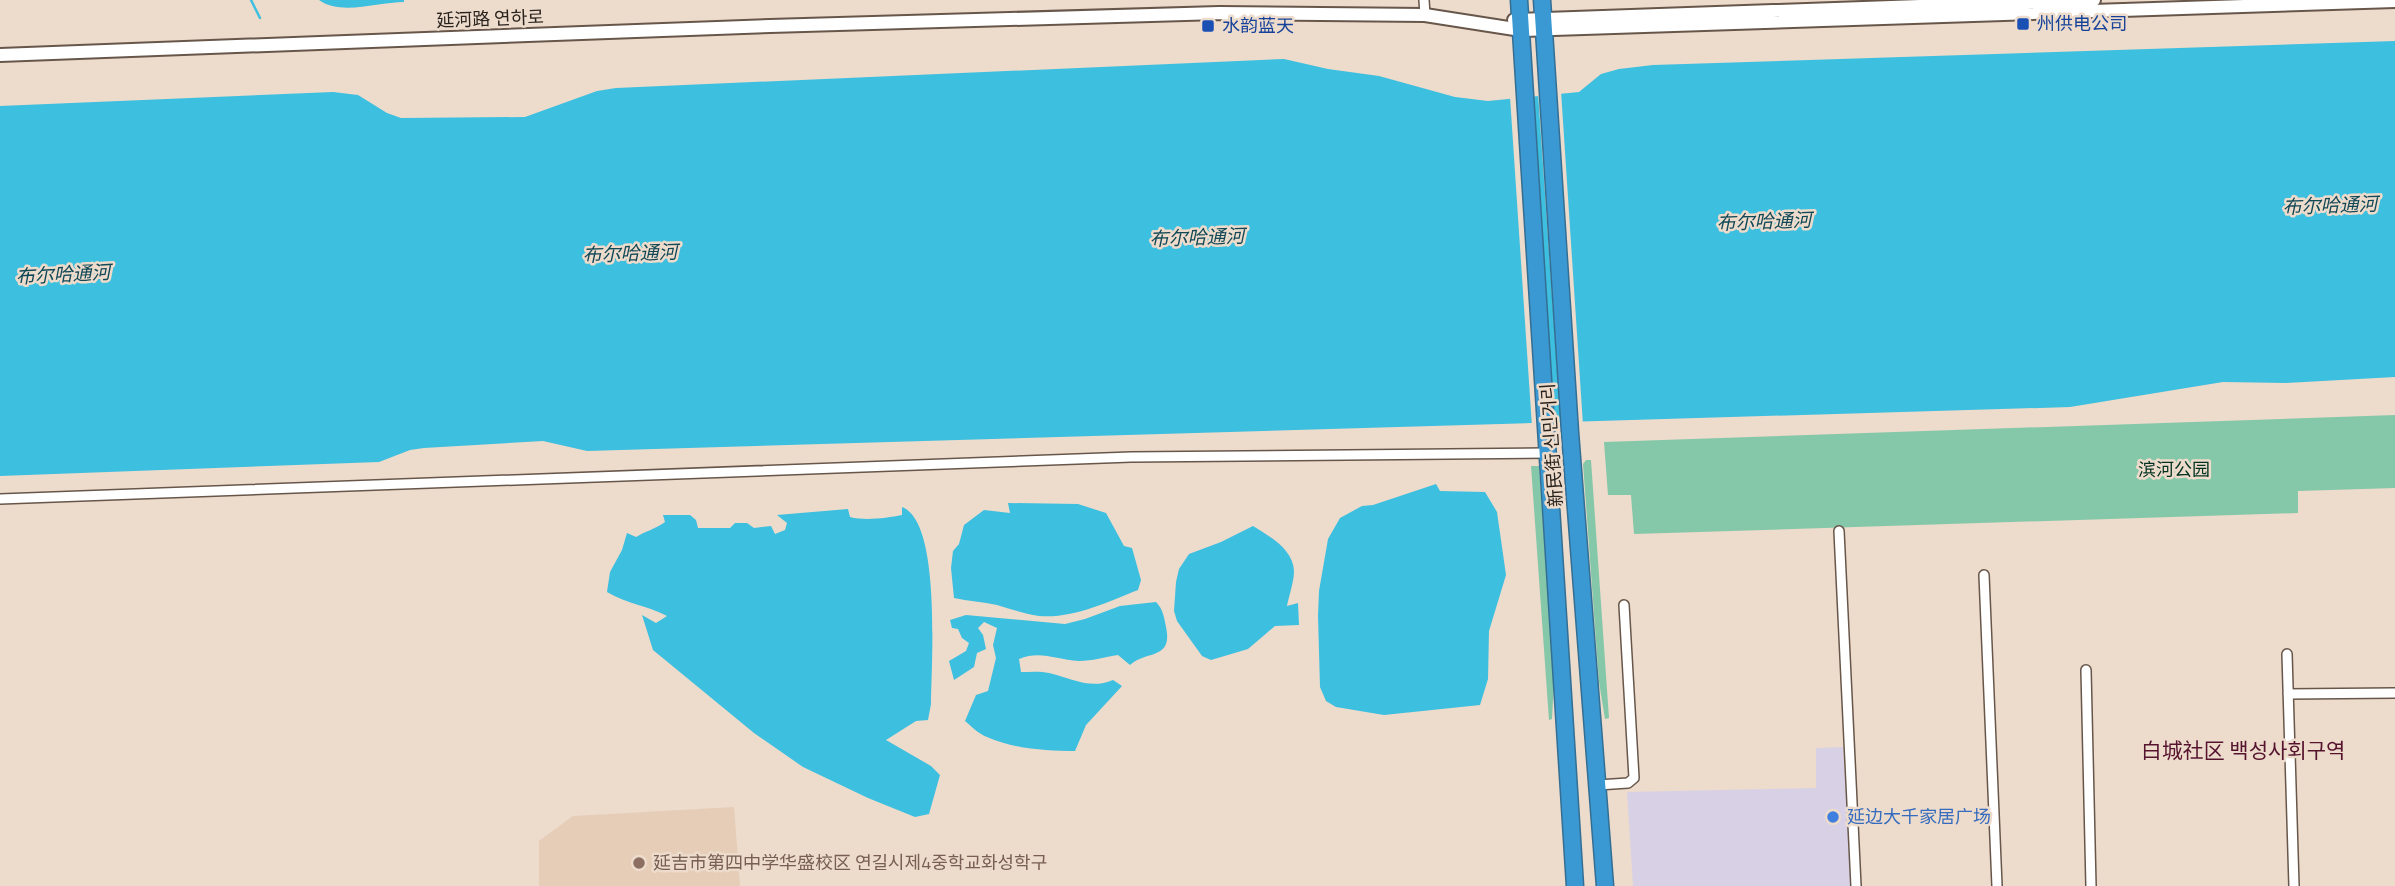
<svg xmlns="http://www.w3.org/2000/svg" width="2395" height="886" viewBox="0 0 2395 886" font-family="'Titillium Web','Noto Sans SC','Noto Sans KR',sans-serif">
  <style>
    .commercial { fill: #d8d1e6 }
    .built { fill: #e5cdb8 }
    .green { fill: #85c8a9 }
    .water { fill: #3dbfdf }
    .pier { fill: #eddbcc }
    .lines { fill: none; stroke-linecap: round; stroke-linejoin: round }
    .stream { stroke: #3dbfdf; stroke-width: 2.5 }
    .street-casing { stroke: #67574a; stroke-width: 12 }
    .secondary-casing { stroke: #67574a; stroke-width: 16 }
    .highway-casing { stroke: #346f93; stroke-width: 19 }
    .street { stroke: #fff; stroke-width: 9 }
    .secondary { stroke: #fff; stroke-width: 12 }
    .highway { stroke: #3a98d2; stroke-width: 16 }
    .transit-dot { fill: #1a4fb4; stroke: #eddbcc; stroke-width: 2.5 }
    .shop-dot { fill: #3f7fe0; stroke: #eddbcc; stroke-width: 2.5 }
    .education-dot { fill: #8d6e63; stroke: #eddbcc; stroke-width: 2.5 }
    .labels { text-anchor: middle; stroke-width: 5; stroke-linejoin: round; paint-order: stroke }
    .street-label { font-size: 18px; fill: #29231d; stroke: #eddbcc }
    .transit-label { font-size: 18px; fill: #164399; stroke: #eddbcc; text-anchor: start }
    .park-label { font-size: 18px; fill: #013221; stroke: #eddbcc }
    .shop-label { font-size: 18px; fill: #366cbe; stroke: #eddbcc; text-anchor: start }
    .education-label { font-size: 18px; fill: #785e54; stroke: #eddbcc; text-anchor: start }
    .water-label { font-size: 19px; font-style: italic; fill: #114856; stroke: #eddbcc }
    .quarter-label { font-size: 21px; fill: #55132e; stroke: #eddbcc }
  </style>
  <rect width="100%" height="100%" fill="#eddbcc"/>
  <path class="commercial" d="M1843,747L1851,886H1633L1627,792L1816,788V748Z"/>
  <path class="built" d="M734,807L740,886H539V841L573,816Z"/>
  <path class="green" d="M2395,415V488L2298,491V513L1634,534L1631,495H1608L1604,442Z
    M1586,460H1591L1609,718L1605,719L1599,682L1583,464Z
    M1531,466H1539L1554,680L1552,719L1549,720Z"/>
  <path class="water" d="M319,0H404V2C378,2 341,16 319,0Z
    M2395,41V377L2286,383L2223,382L2070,407L587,451L543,441L424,448L410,450L379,462L0,476V106L333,92L358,95L387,113L401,118L525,117L597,91L616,88L1284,59L1328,69L1379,76L1455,97L1488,101L1579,92L1601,74L1619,69L1653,65Z
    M1436,484L1440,491L1485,492L1497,512L1506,575L1489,631L1488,679L1480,705L1384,715L1336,707L1326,701L1320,687L1318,616L1319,591L1328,539L1340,518L1362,506L1373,505Z
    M1008,503L1078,504L1106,513L1124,546L1132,548L1141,580L1138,590C1108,602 1072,619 1039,616C1024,614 1011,609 997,605C983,602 968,601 954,598L951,568L953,551L959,544L964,525L984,510L1010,513Z
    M902,507C942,522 931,666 931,704L928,720L916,721L886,740L931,766L940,775L929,814L915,817L868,798L803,767L754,733L653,650L642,615L656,623L667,616C646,605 627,604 607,592L610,572L622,550L627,533L636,537C646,531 655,529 665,522L663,515H690L696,520L698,528H730L735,523H747L754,528L771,526L775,534L785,530L787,523L777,515L848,509L850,517C865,521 887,518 902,515Z
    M1253,526C1269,536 1293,549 1294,571C1294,582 1289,595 1287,606L1298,603L1299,625L1275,626L1248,649L1211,660L1202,656L1177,621L1174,611L1176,582L1179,569L1189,554L1221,542Z
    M1156,602C1163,609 1164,617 1166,627C1173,660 1147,650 1130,665L1118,655C1105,657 1092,661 1079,661C1056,660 1041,650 1019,659L1021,672C1030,672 1040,671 1049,673C1071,678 1090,690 1113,680L1122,686L1086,725L1075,751C1047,751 1014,749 987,737C979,734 972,727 965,721L976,695L988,691L996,658L993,645L997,628L984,622L978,628L983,635L986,649L977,653L974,667L954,680L949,661L966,651L969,643L962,638L958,629L952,628L950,620L966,615L1065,624L1085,619L1120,606Z"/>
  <path class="pier" d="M1561,91L1583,425L1561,426L1538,93Z
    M1532,94L1555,426L1532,427L1510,97Z"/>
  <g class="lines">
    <path class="stream" d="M251,0L260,18"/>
    <defs>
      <path id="street" d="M1424,0L1425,15
        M0,499L1131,457L1549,453
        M1839,531L1856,886
        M1984,575L1997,886
        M2287,654L2294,886
        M2086,670L2091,886
        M2288,694L2395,693
        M1598,785L1628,783L1634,778L1624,605"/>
      <path id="secondary" d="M1514,20L2094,0
        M0,55L770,26L1219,13L1425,15L1521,30L2395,1"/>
      <path id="highway" d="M1519,0L1575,886
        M1542,0L1570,432L1605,886"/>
    </defs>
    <use href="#street" class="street-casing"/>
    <use href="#secondary" class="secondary-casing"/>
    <use href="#highway" class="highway-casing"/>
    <use href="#street" class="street"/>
    <use href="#secondary" class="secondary"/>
    <use href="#highway" class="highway"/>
  </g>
  <g class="transit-dot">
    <rect x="2016" y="17" width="14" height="14" rx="3.5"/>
    <rect x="1201" y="19" width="14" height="14" rx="3.5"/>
  </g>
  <circle class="shop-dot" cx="1833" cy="817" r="7"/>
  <circle class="education-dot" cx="639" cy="863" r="7"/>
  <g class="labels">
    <g class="street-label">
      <text transform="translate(490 19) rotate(-2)" y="6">延河路 연하로</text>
      <text transform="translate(1552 445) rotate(-94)" y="6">新民街 신민거리</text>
    </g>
    <g class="transit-label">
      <text x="2037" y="30">州供电公司</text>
      <text x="1222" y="32">水韵蓝天</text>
    </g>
    <g class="park-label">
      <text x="2174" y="476">滨河公园</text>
    </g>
    <g class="shop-label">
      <text x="1847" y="823">延边大千家居广场</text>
    </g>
    <g class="education-label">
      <text x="653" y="869">延吉市第四中学华盛校区 연길시제4중학교화성학구</text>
    </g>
    <g class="water-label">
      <text transform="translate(2330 205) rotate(-2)" y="7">布尔哈通河</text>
      <text transform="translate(1764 221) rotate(-2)" y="7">布尔哈通河</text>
      <text transform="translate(1197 237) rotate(-2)" y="7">布尔哈通河</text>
      <text transform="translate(630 253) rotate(-2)" y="7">布尔哈通河</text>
      <text transform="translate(63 274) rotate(-3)" y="7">布尔哈通河</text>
    </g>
    <g class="quarter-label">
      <text x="2243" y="758">白城社区 백성사회구역</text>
    </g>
  </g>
</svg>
